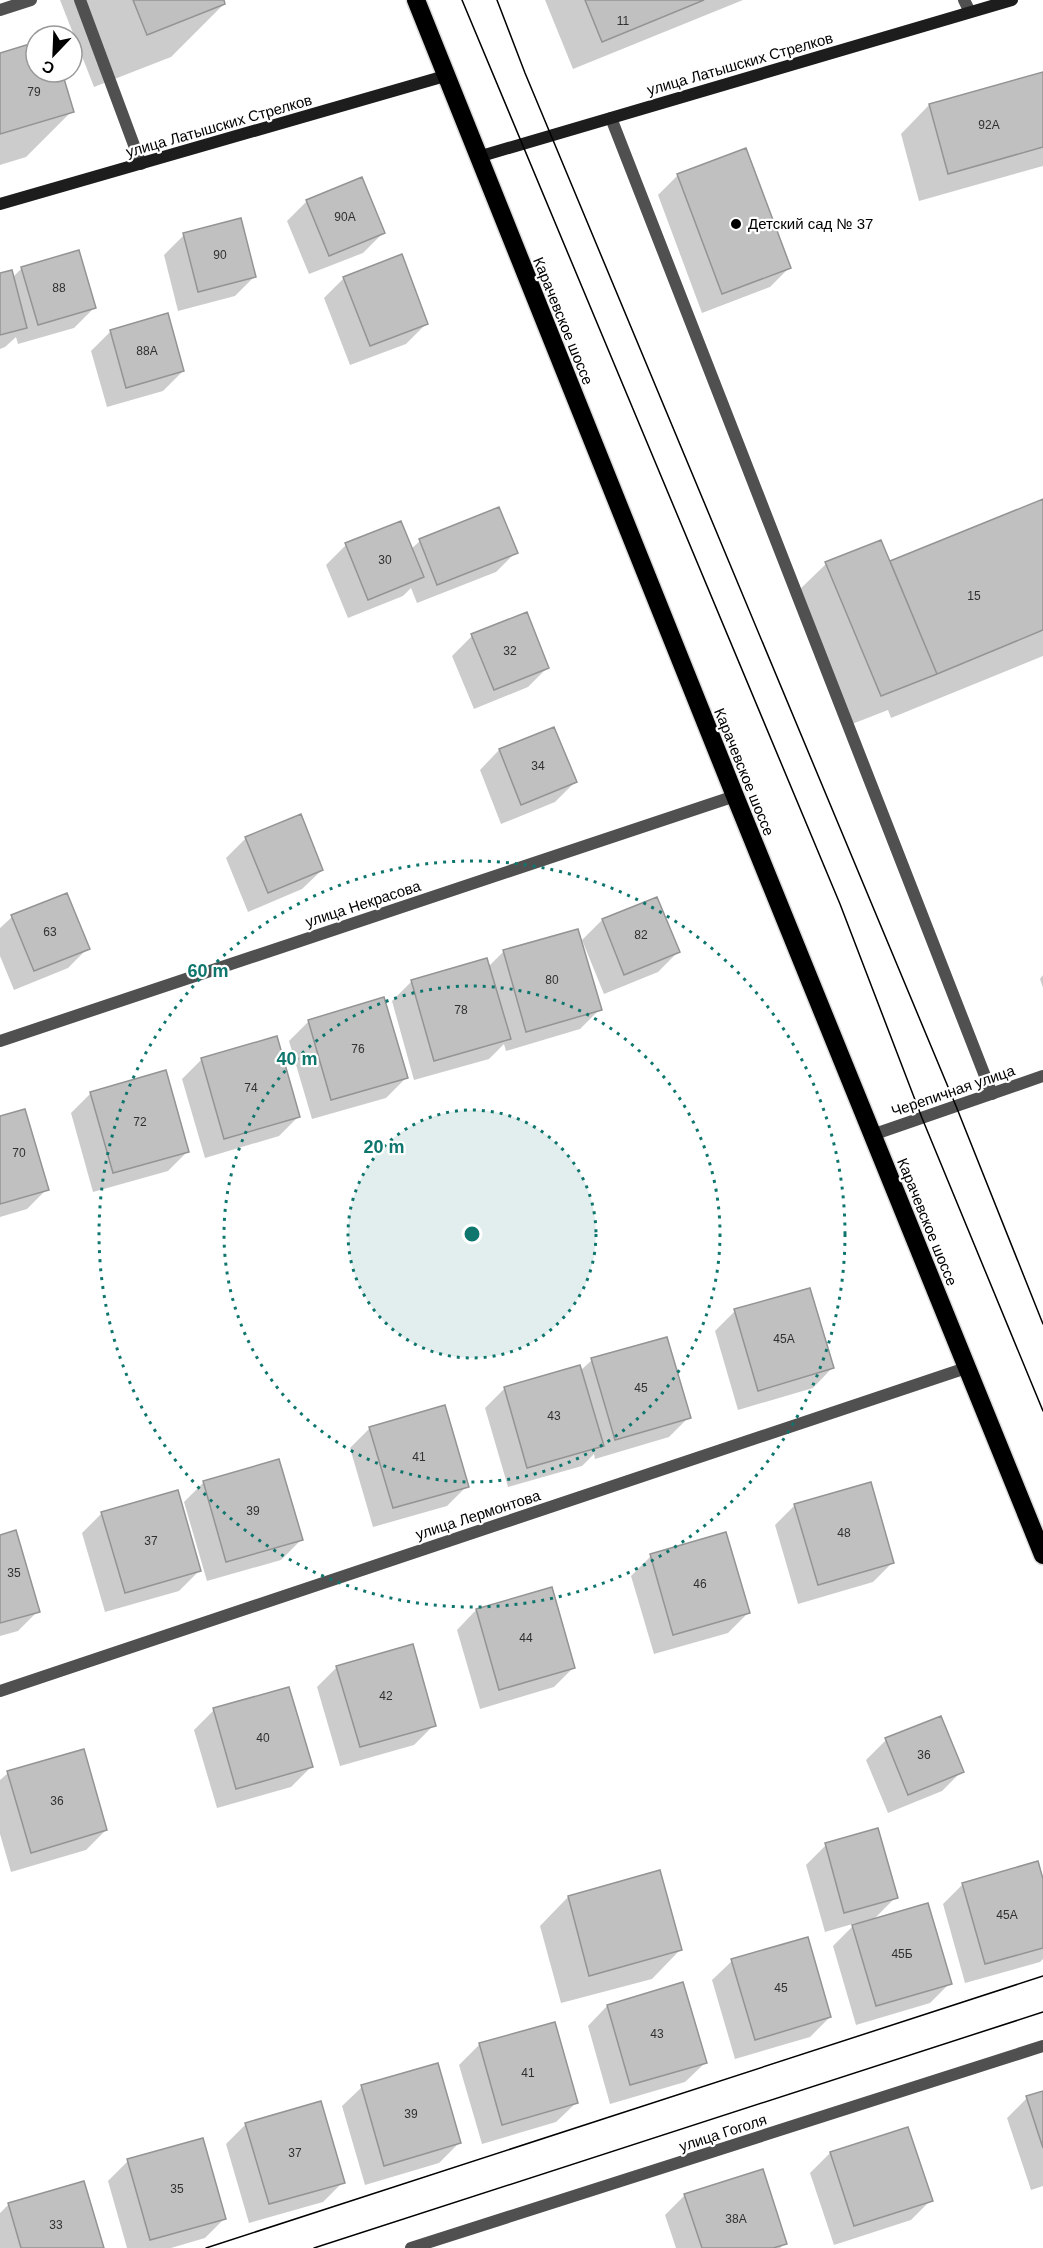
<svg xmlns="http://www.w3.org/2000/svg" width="1043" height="2248" viewBox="0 0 1043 2248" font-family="Helvetica,sans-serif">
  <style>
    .shadow { fill: #0003 }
    .building { fill: #c0c0c0; stroke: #949494; stroke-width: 1.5 }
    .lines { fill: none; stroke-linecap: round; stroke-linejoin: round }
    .highway-casing { stroke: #dbdbdb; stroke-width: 21 }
    .lane { stroke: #505050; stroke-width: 12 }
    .street { stroke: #505050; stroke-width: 12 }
    .secondary { stroke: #1d1d1d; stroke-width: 12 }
    .highway { stroke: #000; stroke-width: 18 }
    .tram { stroke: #000; stroke-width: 1.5 }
    .ring { fill: none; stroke: #0f766e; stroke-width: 3; stroke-dasharray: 3 6 }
    .poi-dot { fill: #000; stroke: #fff; stroke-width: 2 }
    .labels { text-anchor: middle; stroke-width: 4.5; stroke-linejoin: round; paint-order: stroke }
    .number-label { font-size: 12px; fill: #303030 }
    .street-label { font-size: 15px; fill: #000; stroke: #fff }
    .poi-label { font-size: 15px; fill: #000; stroke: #fff; text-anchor: start }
    .centre { fill: #0f766e; stroke: #fff; stroke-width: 3 }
    .ring-label { font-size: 18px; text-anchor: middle; font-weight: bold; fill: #0f766e; stroke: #fff; stroke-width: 4.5; stroke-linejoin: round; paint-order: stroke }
  </style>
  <rect width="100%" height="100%" fill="#fff"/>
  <path class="shadow" d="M60,0H222L224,4L171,57L94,87Z
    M545,0H743L573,69Z
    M36,43V72H60L72,111L26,157L0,165V54Z
    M1043,73V166L919,201L901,134L929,105Z
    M678,175L790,267L770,287L702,313L658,195Z
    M307,201L383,233L363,253L309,274L287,221Z
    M184,235L255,276L235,296L178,311L164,255Z
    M22,268L94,308L74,328L18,344L16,337L5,347L0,349V274L12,278Z
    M344,278L426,324L406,344L350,365L324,298Z
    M111,331L183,371L163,391L107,407L91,351Z
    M1043,500V656L891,718L888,710L852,724L797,592L826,564H890Z
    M420,541L516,552L496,572L417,603L411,588L403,596L348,618L326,565L346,545L411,549Z
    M472,636L548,667L528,687L474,709L452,656Z
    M499,750L575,782L555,802L501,824L480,770Z
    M246,838L322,870L302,889L248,912L226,858Z
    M12,917L88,948L68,968L14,990L0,956V928Z
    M602,920L678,952L658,972L604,994L582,940Z
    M577,930L600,1009L580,1029L506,1051L504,1044L489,1059L414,1080L392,1001L412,981L488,967L503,952Z
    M1043,975V988L1040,979Z
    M309,1021L406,1078L386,1098L312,1119L289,1041Z
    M202,1059L299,1116L279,1136L205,1158L182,1079Z
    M91,1093L188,1151L168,1171L93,1192L71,1113Z
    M0,1118L47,1189L27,1209L0,1217Z
    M735,1311L832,1368L813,1388L738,1410L715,1331Z
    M592,1360L689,1417L669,1437L595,1459L594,1454L582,1466L508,1487L485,1408L505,1388L580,1371Z
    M370,1428L467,1486L447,1506L373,1527L350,1448Z
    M204,1482L301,1540L281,1560L207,1581L184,1502Z
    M795,1505L893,1562L873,1582L798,1604L775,1525Z
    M102,1513L199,1571L179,1591L105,1612L82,1533Z
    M0,1537L38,1611L18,1631L0,1636Z
    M651,1556L748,1613L728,1633L654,1654L631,1576Z
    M476,1610L574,1667L554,1687L480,1709L457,1630Z
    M337,1667L434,1725L414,1745L340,1766L317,1687Z
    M214,1710L311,1767L291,1787L217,1808L194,1730Z
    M886,1740L962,1771L942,1791L888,1813L866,1760Z
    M8,1773L106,1830L86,1850L11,1872L0,1834V1780Z
    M826,1845L896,1897L872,1921L950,1983L930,2003L856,2025L833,1946L856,1923L825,1932L806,1865Z
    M963,1884H1043V1959L1040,1962L965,1983L943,1904Z
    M568,1897L680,1950L652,1979L561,2003L540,1926Z
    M732,1961L830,2017L810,2037L735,2059L712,1980Z
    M607,2006L705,2063L685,2082L610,2104L588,2026Z
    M554,2024L576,2103L556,2122L482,2144L459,2065L479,2045Z
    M362,2087L459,2143L439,2163L365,2185L342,2106Z
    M1043,2092V2186L1031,2190L1007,2118L1027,2098Z
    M246,2124L343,2182L323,2202L249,2223L226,2144Z
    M907,2129L931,2200L911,2220L834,2245L810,2173L830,2153Z
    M128,2161L225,2218L205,2238L171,2248H127L108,2181Z
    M685,2195L785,2243L780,2248H676L665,2215Z
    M9,2204L102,2248H0V2213Z"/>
  <path class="building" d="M133,0H224L225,4L147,35Z
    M585,0H704L602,42Z
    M36,42V72H62L74,112L0,134V53Z
    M1043,72V147L948,174L929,104Z
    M746,148L791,268L722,294L677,174Z
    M362,177L385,233L329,256L306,200Z
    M241,218L256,277L198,292L183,233Z
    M79,250L96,308L38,325L21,267Z
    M402,254L428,324L370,346L343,277Z
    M12,270L27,328L0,335V273Z
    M168,313L184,371L126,388L110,330Z
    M1043,499V630L937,674L890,561Z
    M499,507L518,553L437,585L419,539Z
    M401,521L424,577L368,600L345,543Z
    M881,540L937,674L881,696L825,562Z
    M527,612L549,668L494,690L471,634Z
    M554,727L577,782L521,805L499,749Z
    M301,814L323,870L268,893L245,837Z
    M67,893L90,949L34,971L11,915Z
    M657,897L680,952L624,975L602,919Z
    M578,929L602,1010L526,1032L503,950Z
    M487,958L511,1039L434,1061L411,980Z
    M384,997L408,1078L331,1100L308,1020Z
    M277,1036L300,1117L224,1139L201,1058Z
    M166,1070L189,1152L113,1173L90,1092Z
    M25,1109L49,1190L0,1204V1116Z
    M810,1288L834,1368L758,1391L734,1309Z
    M667,1337L691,1418L615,1440L591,1358Z
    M580,1365L604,1446L527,1468L504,1387Z
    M445,1405L469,1487L393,1508L369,1427Z
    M279,1459L303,1540L226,1562L203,1481Z
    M871,1482L894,1563L818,1585L794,1504Z
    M178,1490L201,1571L125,1593L101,1512Z
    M16,1530L40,1612L0,1623V1535Z
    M726,1532L750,1613L673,1635L650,1554Z
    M552,1587L575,1668L499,1690L476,1609Z
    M413,1644L436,1726L360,1747L336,1666Z
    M289,1687L313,1767L236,1789L213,1708Z
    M941,1716L964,1772L908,1795L885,1738Z
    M84,1749L107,1830L31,1853L7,1771Z
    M878,1828L898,1898L844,1913L825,1843Z
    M1038,1861L1043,1879V1948L985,1964L962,1883Z
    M660,1870L682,1950L589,1976L568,1896Z
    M928,1903L952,1984L876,2006L852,1925Z
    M808,1937L831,2017L755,2040L731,1959Z
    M683,1982L707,2063L630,2085L607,2005Z
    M555,2022L578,2103L502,2125L479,2043Z
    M438,2063L461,2143L384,2166L361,2085Z
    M1043,2091V2148L1026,2096Z
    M321,2101L345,2183L269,2204L245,2123Z
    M908,2127L933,2201L854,2226L830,2152Z
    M203,2138L226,2219L150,2240L127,2159Z
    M763,2169L787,2244L773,2248H702L684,2194Z
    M84,2181L104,2248H21L8,2203Z"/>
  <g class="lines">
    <defs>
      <path id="highway" d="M416,0L735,796L1043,1555"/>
    </defs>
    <use href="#highway" class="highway-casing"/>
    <path class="lane" d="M80,0L141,164
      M964,0L970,12
      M0,10L31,0
      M611,118L992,1094"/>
    <path class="street" d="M0,1041L735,796
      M872,1135L1043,1076
      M0,1691L966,1368
      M411,2248L1043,2046"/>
    <path class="secondary" d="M478,157L1012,0
      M0,204L445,76"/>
    <use href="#highway" class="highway"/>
    <path class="tram" d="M462,0L840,904L922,1118L1043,1411
      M497,0L525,73L956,1106L1043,1324
      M206,2248L1043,1976
      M314,2248L1043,2012"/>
  </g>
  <circle cx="472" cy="1234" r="124" fill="#0f766e" fill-opacity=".12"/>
  <g class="ring">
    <circle cx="472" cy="1234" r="124"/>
    <circle cx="472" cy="1234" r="248"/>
    <circle cx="472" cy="1234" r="373"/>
  </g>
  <circle class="poi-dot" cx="736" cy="224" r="6"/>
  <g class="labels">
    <g class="number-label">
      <text x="623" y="25">11</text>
      <text x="34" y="96">79</text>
      <text x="989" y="129">92А</text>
      <text x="345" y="221">90А</text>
      <text x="220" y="259">90</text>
      <text x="59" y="292">88</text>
      <text x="147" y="355">88А</text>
      <text x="385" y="564">30</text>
      <text x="974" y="600">15</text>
      <text x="510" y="655">32</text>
      <text x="538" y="770">34</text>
      <text x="50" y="936">63</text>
      <text x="641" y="939">82</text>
      <text x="552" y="984">80</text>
      <text x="461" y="1014">78</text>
      <text x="358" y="1053">76</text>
      <text x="251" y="1092">74</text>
      <text x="140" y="1126">72</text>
      <text x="19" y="1157">70</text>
      <text x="784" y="1343">45А</text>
      <text x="641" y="1392">45</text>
      <text x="554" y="1420">43</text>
      <text x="419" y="1461">41</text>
      <text x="253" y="1515">39</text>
      <text x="844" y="1537">48</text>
      <text x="151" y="1545">37</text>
      <text x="14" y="1577">35</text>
      <text x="700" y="1588">46</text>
      <text x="526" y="1642">44</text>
      <text x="386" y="1700">42</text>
      <text x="263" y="1742">40</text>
      <text x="924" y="1759">36</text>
      <text x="57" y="1805">36</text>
      <text x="1007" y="1919">45А</text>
      <text x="902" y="1958">45Б</text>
      <text x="781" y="1992">45</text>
      <text x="657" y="2038">43</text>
      <text x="528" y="2077">41</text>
      <text x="411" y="2118">39</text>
      <text x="295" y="2157">37</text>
      <text x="177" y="2193">35</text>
      <text x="736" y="2223">38А</text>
      <text x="56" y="2229">33</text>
    </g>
    <g class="street-label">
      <text transform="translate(740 64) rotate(-16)" y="5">улица Латышских Стрелков</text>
      <text transform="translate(219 126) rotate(-16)" y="5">улица Латышских Стрелков</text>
      <text transform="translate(563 321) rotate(68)" y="5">Карачевское шоссе</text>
      <text transform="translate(744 772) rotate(68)" y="5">Карачевское шоссе</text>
      <text transform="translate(363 904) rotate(-18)" y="5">улица Некрасова</text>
      <text transform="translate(953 1091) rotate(-19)" y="5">Черепичная улица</text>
      <text transform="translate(927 1222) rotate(68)" y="5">Карачевское шоссе</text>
      <text transform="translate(478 1515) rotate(-18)" y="5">улица Лермонтова</text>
      <text transform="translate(723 2133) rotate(-18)" y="5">улица Гоголя</text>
    </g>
    <g class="poi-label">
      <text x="748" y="229">Детский сад № 37</text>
    </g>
  </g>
  <circle cx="472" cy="1234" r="9" class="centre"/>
  <g class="ring-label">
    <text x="208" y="977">60 m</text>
    <text x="297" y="1065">40 m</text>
    <text x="384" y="1153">20 m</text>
  </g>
  <g transform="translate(54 54) rotate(203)"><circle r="28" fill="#ffffff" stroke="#999999" stroke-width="1.5"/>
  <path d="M0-4.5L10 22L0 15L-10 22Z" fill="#000000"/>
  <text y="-9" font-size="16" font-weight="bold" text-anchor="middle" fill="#000000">С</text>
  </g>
</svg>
